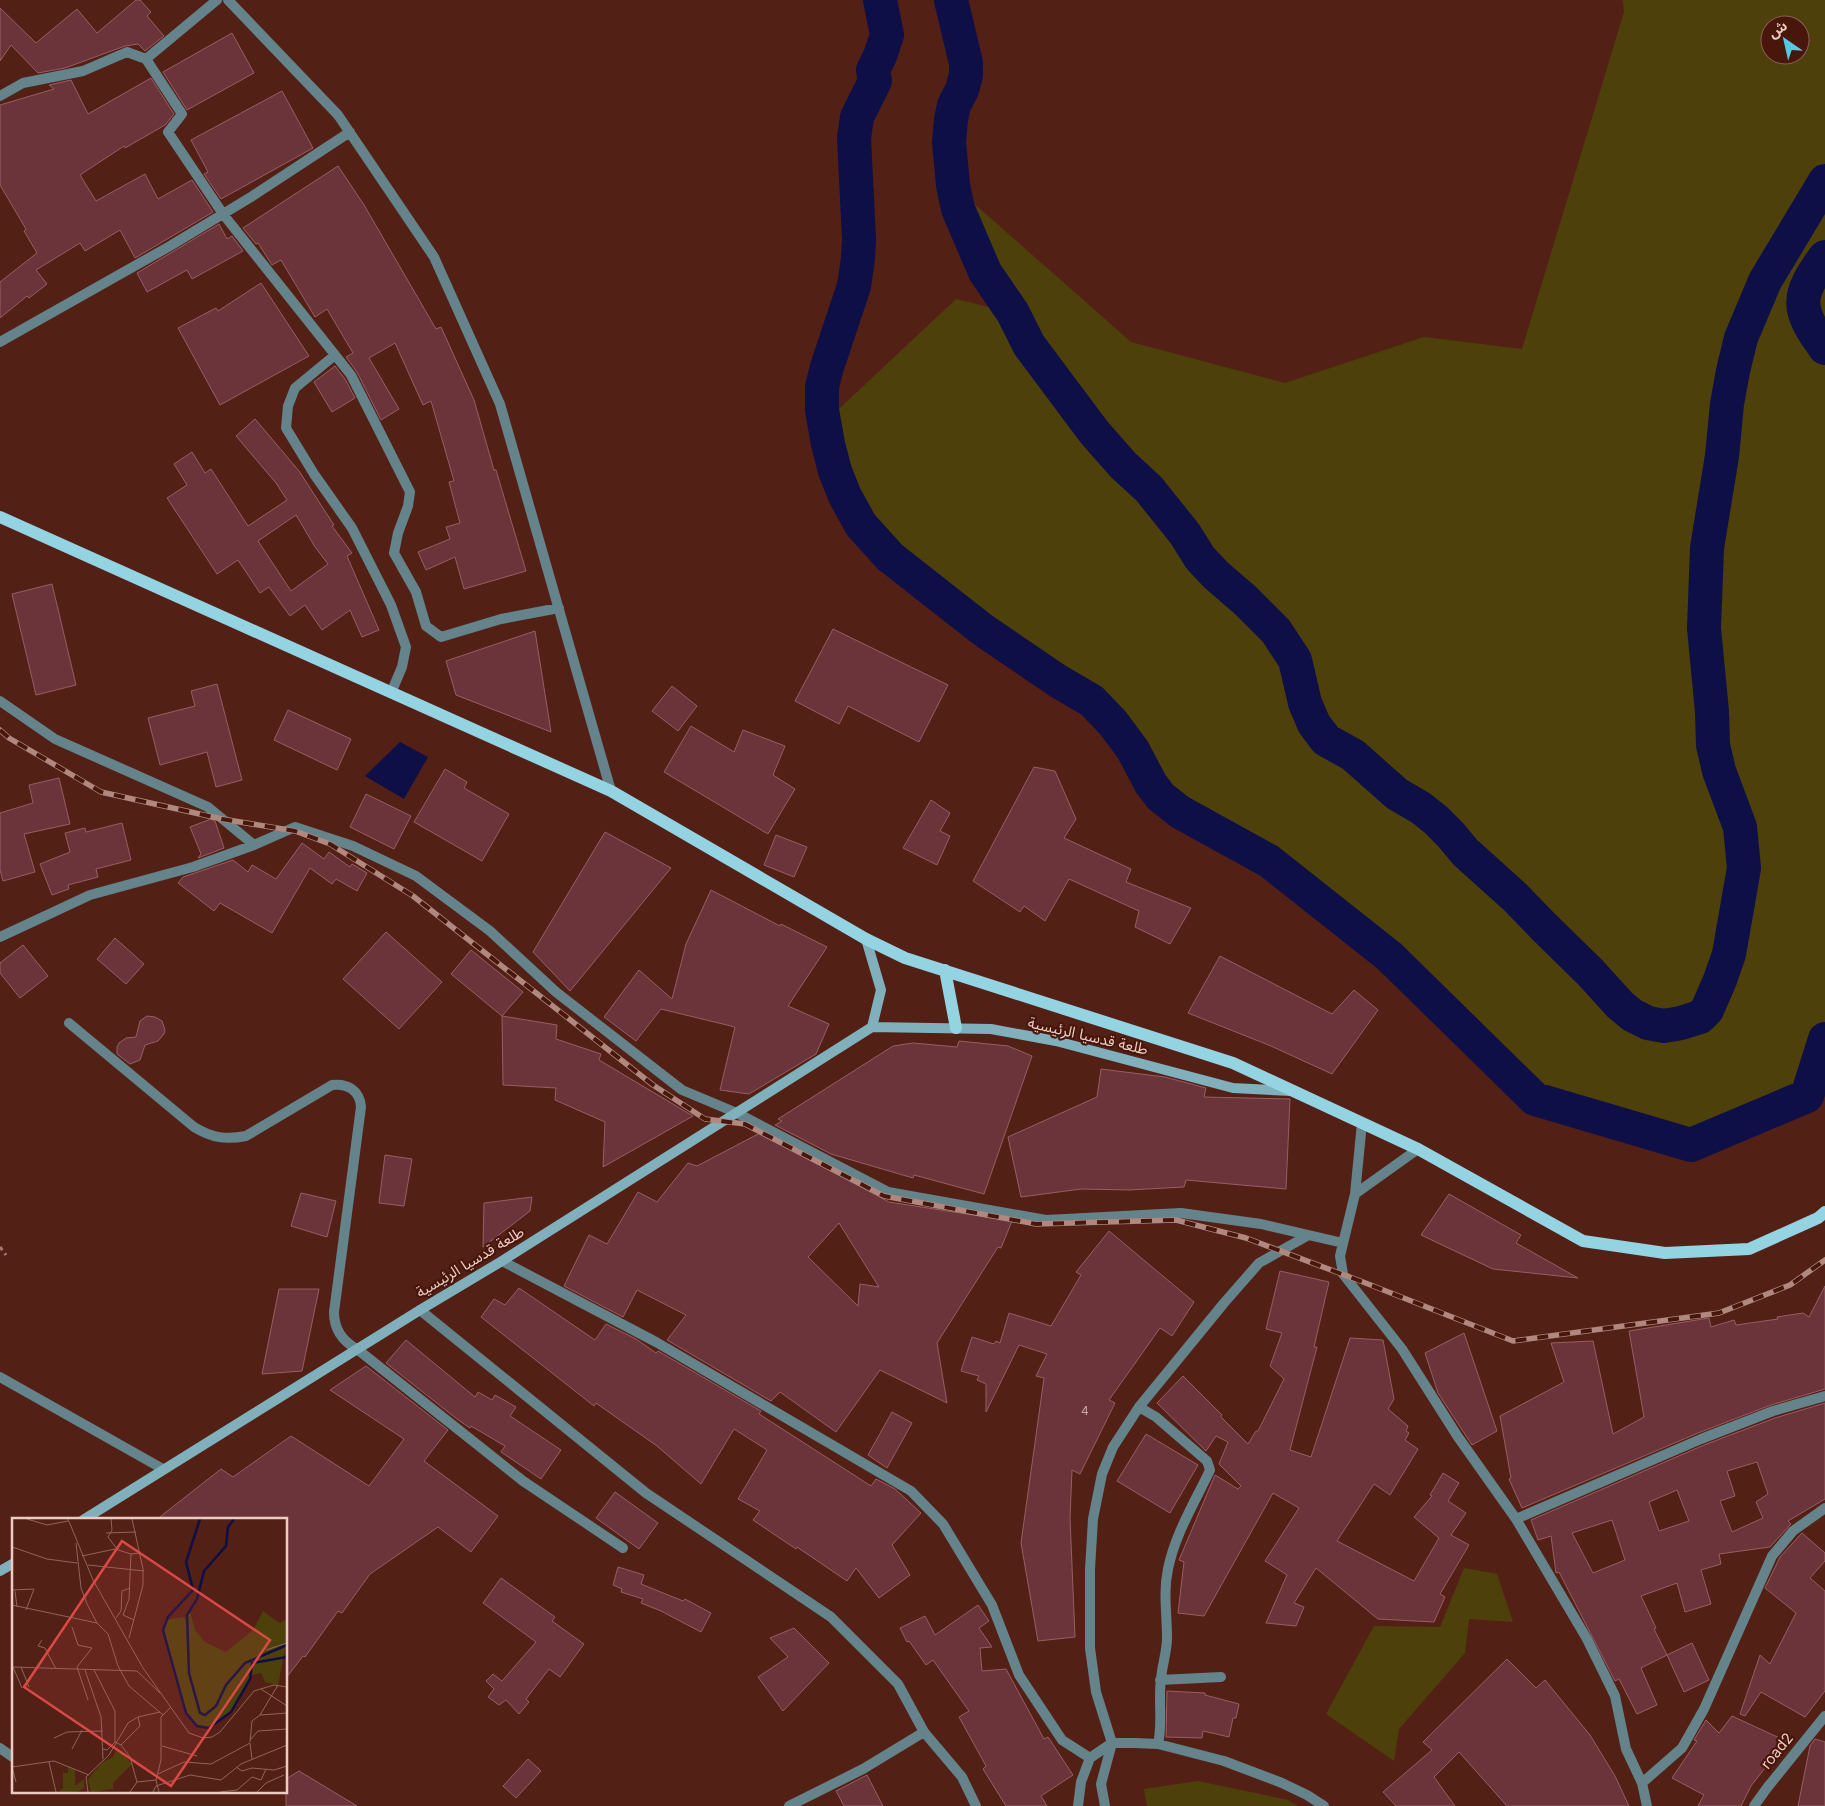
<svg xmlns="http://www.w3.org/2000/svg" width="1825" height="1806" viewBox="0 0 1825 1806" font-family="Inter,'Noto Sans Arabic',sans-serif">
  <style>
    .green { fill: #4e400b; fill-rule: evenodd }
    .water { fill: #0e0f46 }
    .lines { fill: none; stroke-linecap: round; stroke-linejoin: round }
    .river { stroke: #0e0f46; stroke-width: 34 }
    .building { fill: #6b343b; stroke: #995d63; fill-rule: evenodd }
    .path { stroke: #a27970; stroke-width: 3; stroke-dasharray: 4 4; stroke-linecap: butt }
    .street { stroke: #65838a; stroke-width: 10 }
    .secondary { stroke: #7fb0bb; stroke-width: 10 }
    .primary { stroke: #94d3e1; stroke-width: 12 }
    .rail-casing { stroke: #b0887f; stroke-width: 5.5 }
    .rail { stroke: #48160b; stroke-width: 4; stroke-dasharray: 11; stroke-linecap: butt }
    .labels { text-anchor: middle; stroke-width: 4.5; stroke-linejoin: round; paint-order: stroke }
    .number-label { font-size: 12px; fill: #cca5a1 }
    .street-label { font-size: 15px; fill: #eccbc3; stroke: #48160b }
    .inset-river { fill: none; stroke: #0e0f46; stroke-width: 2.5 }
    .inset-road { fill: none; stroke: #90645b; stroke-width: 1 }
    .view { fill: #da4947; fill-opacity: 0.15; stroke: #da4947; stroke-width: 2.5 }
    .inset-edge { fill: none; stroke: #eccbc3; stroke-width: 2.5 }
  </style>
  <rect width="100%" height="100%" fill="#532016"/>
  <path class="green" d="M1623,0H1825V181L1766,285L1825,189V1046L1807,1096L1691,1145L1535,1099L1377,946L1269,861L1161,797L1133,750L1092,701L972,622L890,557L845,496L824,423L956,299L1013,313L1069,397L1141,480L1005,300L953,185L1131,342L1285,383L1424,337L1522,349L1624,12ZM1770,25H1800V55H1770ZM1749,319L1750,320L1719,474L1727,404ZM1160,503L1254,612V613L1216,575ZM1711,537H1712V702L1704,598ZM1713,720H1714L1729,796L1719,771ZM1409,803C1429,808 1475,856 1489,873Z
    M1464,1568L1497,1574L1513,1622L1469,1619L1465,1653L1399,1729L1394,1761L1326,1714L1374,1626L1440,1627Z
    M1198,1781L1288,1800L1298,1806H1147L1144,1789Z"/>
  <path class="water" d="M400,742L428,757L404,799L365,776Z"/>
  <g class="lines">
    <path class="river" d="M880,0L887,35L880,56L873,70L875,81L857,117L854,138L859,239L858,259L854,286L827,367L822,387V410L828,444L835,471L845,496L861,525L890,557L983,630L1058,681L1092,701L1113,723L1133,750L1151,784L1161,797L1180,812L1269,861L1389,956L1535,1099L1691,1145L1807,1096L1825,1039
      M951,0L966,63V75L962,90L954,105L951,120L949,142L953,185L958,209L985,272L1013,313L1029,345L1094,432L1123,465L1149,489L1185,534L1200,558L1216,575L1245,600L1276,631L1295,660L1305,703L1314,724L1326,740L1353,755L1397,794L1421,808L1436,820L1451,835L1465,852L1515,897L1543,926L1590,972L1620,1005L1632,1015L1648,1023L1664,1026L1681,1023L1700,1017L1707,1010L1720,980L1729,954L1744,868L1740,827L1719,771L1713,745L1712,712L1704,628L1707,548L1722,456L1727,404L1733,371L1741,338L1765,281L1825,181
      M1825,257C1796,296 1796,309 1825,348"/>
  </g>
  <path class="building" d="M136,0H140L151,12L147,16L164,36L145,51L138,44L125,46L65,68L38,73L11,45L0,61V8L36,43L77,9L97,33Z
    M232,33L254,73L187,110L163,72Z
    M151,78L174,114L165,125L125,148L124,146L80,175L96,201L145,174L158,199L192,180L213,212L135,258L120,230L85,251L80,243L36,270L47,284L29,298L27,296L0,318V282L37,253L24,231L26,229L0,185V105L54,89L49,85L71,80L88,114Z
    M282,91L313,148L221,199L204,174L208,172L191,140Z
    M338,166L364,205L436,329L441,327L474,400L494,470H496L526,571L464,589L455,557L426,570L418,552L450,539L446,527L460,523L449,482L454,481L431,401L423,405L395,343L369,358L399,409L381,420L357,372L346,357L353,353L327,309L315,317L281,260L272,265L258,243L256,244L243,228Z
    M219,224L227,239L232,236L243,251L192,279L187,270L147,292L137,273Z
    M261,283L309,356L220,405L178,328L216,308L218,311Z
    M335,366L345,379L355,398L332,412L314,382Z
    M255,419L299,471L334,525L332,526L352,553L347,556L379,630L362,637L350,610L322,630L305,605L290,616L269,587L260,593L238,560L217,574L167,498L187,485L174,464L192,452L205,473L211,469L248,526L287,500L276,483L236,436ZM296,515L315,547L328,564L291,591L258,541Z
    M52,584L76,685L36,695L12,594Z
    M833,629L948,685L919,742L848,706L839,724L795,701Z
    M535,631L551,732L456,695L446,661Z
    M217,684L242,780L216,787L207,752L160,765L148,718L195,706L191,691Z
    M672,686L697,706L678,731L652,711Z
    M288,710L351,739L337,770L274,740Z
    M691,726L734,752L743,730L785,746L773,775L795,789L768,834L664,772Z
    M1034,767L1055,771L1076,819L1064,838L1131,869L1126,882L1191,908L1170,944L1135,927L1139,911L1069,879L1045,921L1024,906L1020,912L973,881Z
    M445,769L467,782L464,788L509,814L482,861L414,822Z
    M59,778L70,824L24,834L35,872L3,881L0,870V813L33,803L29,785Z
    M366,794L411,816L394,849L350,827Z
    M931,800L950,813L940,831L950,836L937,865L903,848Z
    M211,819L215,821L224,848L198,858L201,854L190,827Z
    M122,823L131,860L96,869L98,877L68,885L69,889L52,895L40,864L70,852L65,833L85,828L86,832Z
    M605,832L671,868L570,991L533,952Z
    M776,835L807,847L794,877L764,865Z
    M302,843L324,859L329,852L350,867L352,864L367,873L357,891L336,879L332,884L310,868L272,933L220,903L214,911L178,883L183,877L233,860L248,872L252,865L276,879Z
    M711,890L780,926L781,924L827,947L788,1006L829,1024L816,1054L749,1094L720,1090L735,1027L661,1009L636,1041L604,1017L639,970L672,999L686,944Z
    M386,932L442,982L399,1029L343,979Z
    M115,938L144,964L126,984L97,959Z
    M23,945L48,976L20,998L0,973V963Z
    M471,950L523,992L502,1016L451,974Z
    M1220,956L1332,1014L1354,990L1378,1010L1332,1074L1271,1046L1188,1013Z
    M147,1016L155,1017L162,1021L165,1030L164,1034L158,1041L145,1045L140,1060L130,1064L117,1054V1047L119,1043L126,1038L136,1037L140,1021Z
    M502,1016L557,1025L556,1039L601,1054L599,1060L693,1116L603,1167L605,1122L555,1100L556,1088L503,1085Z
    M959,1041L1008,1046L1032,1056L984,1194L914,1175L913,1178L831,1154L775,1125L782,1121L778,1119L893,1046L913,1043L957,1047Z
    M1101,1069L1165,1077L1206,1088L1204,1097L1290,1099L1286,1189L1186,1180L1184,1187L1129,1190L1081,1189L1021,1197L1008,1137L1097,1097Z
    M760,1133L889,1202L1012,1221L1001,1248L998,1247L937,1343L947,1403L880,1370L836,1432L780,1392L771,1401L667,1340L686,1315L637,1290L623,1317L564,1286L589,1235L607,1244L638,1192L657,1202L688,1163L697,1166ZM839,1223L879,1287L860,1284L858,1306L808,1257Z
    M385,1155L412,1159L404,1206L379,1203Z
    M301,1193L336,1201L327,1237L291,1226Z
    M1449,1194L1521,1235L1516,1243L1578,1278L1493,1269L1421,1235Z
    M532,1197L530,1211L483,1247L484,1203Z
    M1109,1231L1194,1302L1172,1336L1160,1328L1109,1400L1115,1403L1080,1474L1072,1470L1070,1518L1075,1637L1038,1641L1021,1543L1044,1378L1036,1376L1047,1354L1019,1345L986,1412V1384L977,1380L979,1376L961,1371L972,1337L994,1344L996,1341L1000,1343L1009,1313L1051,1326L1081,1275L1076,1272Z
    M1280,1271L1329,1282L1314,1347H1317L1290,1450L1311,1457L1350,1338L1383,1340L1394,1399L1388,1409L1408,1426L1406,1431L1409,1433L1405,1440L1418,1449L1390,1495L1374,1484L1337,1541L1414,1581L1439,1538L1414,1517L1432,1496L1430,1495L1443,1473L1459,1483L1448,1501L1466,1513L1451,1535L1469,1545L1440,1594L1445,1597L1434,1622L1378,1619L1316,1568L1294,1603L1304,1607L1296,1626L1266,1623L1287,1575L1265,1561L1299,1508L1273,1493L1204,1616L1178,1613L1184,1562L1179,1560L1215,1475L1238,1489L1241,1486L1219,1464L1228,1442L1216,1436L1206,1451L1157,1403L1183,1376L1222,1415L1221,1417L1248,1444L1256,1431H1258L1284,1379L1270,1366L1282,1333L1266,1329Z
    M1825,1286V1389L1771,1405L1698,1433L1522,1508L1509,1479L1511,1478L1500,1416L1564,1382L1551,1343L1593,1341L1613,1434L1644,1417L1629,1331L1709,1318L1711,1327L1734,1320L1736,1325L1778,1319L1777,1317L1803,1313L1809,1317Z
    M519,1288L595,1340L606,1324L636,1339L656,1353L658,1351L761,1411L759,1414L871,1486L876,1479L895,1489L921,1513L892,1545L910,1575L879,1598L856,1568L847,1581L797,1547L796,1549L753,1520L760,1511L738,1499L767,1450L734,1429L701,1484L657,1446L596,1403L594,1406L481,1317L494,1299L505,1305Z
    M279,1289H319L302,1371L262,1374Z
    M1464,1333L1497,1431L1472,1445L1438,1393L1425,1353Z
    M406,1340L475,1397L478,1392L492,1400L495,1395L516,1407L510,1416L561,1450L541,1479L501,1452L505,1446L471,1426L470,1428L457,1419L386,1363Z
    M366,1366L448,1430L424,1461L498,1516L471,1552L438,1527L370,1574L342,1613L338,1611L305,1657L303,1656L286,1678V1520H156L221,1469L233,1477L291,1436L369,1486L404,1439L330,1390Z
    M1825,1403V1499L1788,1521L1791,1524L1770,1547L1719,1554L1721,1564L1701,1570L1711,1604L1685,1612L1677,1583L1641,1596L1656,1628L1654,1629L1667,1655L1641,1668L1657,1705L1637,1714L1619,1679L1615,1681L1559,1572L1556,1573L1551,1536L1538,1540L1531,1520L1704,1445L1775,1418ZM1757,1462L1768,1494L1756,1502L1763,1518L1732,1532L1720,1501L1735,1496L1727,1471ZM1677,1490L1689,1521L1659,1531L1649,1502ZM1612,1520L1625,1560L1593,1573L1572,1533Z
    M892,1412L912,1423L887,1468L868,1455Z
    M1146,1434L1198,1465L1170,1513L1117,1481Z
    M615,1492L658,1523L639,1549L596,1518Z
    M1802,1533L1825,1553V1561L1810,1578L1825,1591V1691L1805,1717L1761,1692L1745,1716L1740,1714L1760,1655L1770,1664L1796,1613L1765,1588L1780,1557Z
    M618,1567L644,1575L641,1584L683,1601L685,1599L711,1613L701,1632L661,1611L641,1603L643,1599L621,1592L622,1589L613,1585Z
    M501,1578L555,1617L552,1621L584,1644L560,1677L549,1669L526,1699L529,1702L519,1714L506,1700L499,1705L488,1697L494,1689L486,1681L493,1674L502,1681L536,1642L483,1603Z
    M978,1605L989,1621L979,1628L992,1647L980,1648L982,1671L1006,1669L1044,1739L1048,1737L1073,1775L1041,1796L1047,1806H1006L983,1769L986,1766L959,1717L969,1711L933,1660L926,1665L909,1641L907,1642L900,1628L925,1616L935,1635Z
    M794,1628L829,1663L783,1711L758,1677L788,1657L770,1638Z
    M1692,1643L1709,1680L1684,1692L1667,1655Z
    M1507,1659L1536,1688L1545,1680L1590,1735L1615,1776L1629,1806H1507L1459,1752L1434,1777L1455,1806H1396L1383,1792L1432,1750L1423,1742Z
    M1167,1691L1205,1693V1695L1239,1704L1236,1718H1233L1229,1737L1203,1731L1202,1738L1166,1737Z
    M1732,1716L1786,1741L1751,1786L1741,1806H1698L1704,1795L1672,1778L1697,1741L1694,1740L1706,1720L1719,1733Z
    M1815,1739L1825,1742V1806H1798L1810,1746Z
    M528,1759L541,1771L516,1798L503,1786Z
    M299,1771L357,1806H286V1779Z
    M867,1775L883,1806H844L836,1791Z"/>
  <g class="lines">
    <path class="path" d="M0,1247L6,1255"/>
    <path class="street" d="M228,0L338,115L434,257L500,404L611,791
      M146,59L182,114L168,132L223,214L351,375L410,492L408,506L398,533L394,553L416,592L426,626L441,637L501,619L559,608
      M0,96L23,83L83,71L127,52L146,59L217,0
      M0,342L170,246L251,197L350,132
      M335,355L295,388L288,406L286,428L314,474L352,528L391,605L406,647L402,667L391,693
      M0,701L55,739L208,807L254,845L295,827L353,846L416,876L490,931L556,992L682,1090L737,1113L888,1192L1046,1220L1181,1213L1261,1224L1343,1243
      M0,937L90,895L193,867L254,845
      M69,1023L194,1127C212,1138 226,1140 246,1136L332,1085C348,1083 360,1091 361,1107L334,1312C334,1329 342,1341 357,1349L523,1481L623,1548
      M1362,1123L1355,1194L1340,1256L1343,1274L1402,1349L1458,1437L1516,1519L1587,1639L1615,1696L1626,1749L1642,1783L1647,1806
      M1355,1194L1418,1149
      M502,1261L656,1342L911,1491L943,1524L992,1605L1019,1675L1062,1740L1090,1758
      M420,1310L646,1493L831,1617L898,1684L924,1732L962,1777L976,1806
      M0,1377L163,1469
      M1139,1407L1156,1417L1207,1461L1210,1470C1195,1502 1175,1534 1168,1569C1163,1592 1167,1614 1167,1638C1167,1652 1162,1665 1161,1679C1158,1701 1163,1723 1158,1744
      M1516,1519L1701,1439L1773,1411L1825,1396
      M1160,1680L1221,1677
      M0,1748L14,1758
      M1642,1783L1682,1748L1704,1709L1772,1556L1793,1531L1825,1508
      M789,1806L863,1769L924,1732
      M1078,1806L1081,1782L1090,1758L1112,1743H1135L1158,1744L1224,1761L1282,1783L1307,1795L1324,1806
      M1105,1806L1101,1784L1112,1743L1096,1692L1090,1648V1569L1093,1519L1102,1474L1113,1447L1139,1407L1224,1303L1259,1263L1307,1236
      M1754,1806L1767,1788L1825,1716"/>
    <path class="secondary" d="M866,939L881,990L872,1027
      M83,1520L420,1310L502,1261L872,1027L991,1029L1056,1041L1233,1088L1291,1091
      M0,1571L14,1563"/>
    <path class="primary" d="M0,517L611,791L866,939L905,958L1233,1063L1418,1149L1583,1241L1665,1253L1749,1249L1818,1218L1825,1212
      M945,970L956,1028"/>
    <defs>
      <path id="rail" d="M0,730L9,738L101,792L222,819L295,831L330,844L413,896L653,1085L705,1119L745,1124L884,1196L1036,1224L1176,1220L1246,1238L1363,1282L1513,1341L1719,1313L1790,1285L1825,1260"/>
    </defs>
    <use href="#rail" class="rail-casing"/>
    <use href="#rail" class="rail"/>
  </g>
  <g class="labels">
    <g class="number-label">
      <text x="1085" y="1415">4</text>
    </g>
    <g class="street-label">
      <text transform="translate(1088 1036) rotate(13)" y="5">طلعة قدسيا الرئيسية</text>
      <text transform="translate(470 1262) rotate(-31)" y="5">طلعة قدسيا الرئيسية</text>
      <text transform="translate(1777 1751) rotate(-51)" y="5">road2</text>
    </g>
  </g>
  <g transform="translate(12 1518)">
    <rect width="275" height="275" fill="#532016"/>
    <path d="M177,90L183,112L193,124L214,134L241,112L251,93L267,105L275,101V122L266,167L253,164L249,155L239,157L219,194L197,210L185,208L174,195L152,116L154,102L171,99L175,103ZM105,230L120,246L101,265V271L79,274L76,261L91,244L101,239ZM56,248L63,251V268L72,261V270L65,274H47L51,270V255H56Z" fill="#4e400b"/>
    <path class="inset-river" d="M188,1L174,44L181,72L156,99L151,112L174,195L185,208L197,210L219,194L238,161L240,145L275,139M222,1L216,9L214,28L192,53L185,81L175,97L177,155L188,195L193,197L204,188L214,167L233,145L275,127"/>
    <path class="inset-road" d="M15,1L35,7L56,3M56,1L81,62L131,150L177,215L191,220L200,219L208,214L242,173L262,167L275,169M99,1L100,12L96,19L105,31M94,15L124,14M64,25L69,70L75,86L85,105L96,116L106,148L117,168L151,197M0,29L35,41L65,45M119,36L117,81L111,97L122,102M70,38L103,31L119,36L129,35M76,47L132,53M0,72L22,71L14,92M3,73L5,89M0,87L85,105M104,100L109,93L110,73L118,70M60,109L66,127L80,130L65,149L76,182M117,120L131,67V51L120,1M30,122L26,128L33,130L44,151M254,132L275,125M0,149L125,153L148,175M1,149L10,170M9,149L17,169M73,152L89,199L91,241M82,152L103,193V224M249,171L275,188M248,197L266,167M42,220L55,214L91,213M238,222L246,213L275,211M238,224L240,203L248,197L275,195M109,227L128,208L126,199M150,228L185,238M60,231L70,212M91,231L95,232L103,224L109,227L118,239L125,264M37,244L44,274M0,249L42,243L77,257M0,249L4,264M224,249L230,253L240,250L262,252L275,248M146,256L172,244L199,246L238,225L240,241M76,274L74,259L97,237L116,205L126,199L148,194M118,274L125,264L144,262M141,274L144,268L178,257L209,262L229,246L275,227M147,274L144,262L149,242V199L159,189M208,274L225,272L240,259L249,262L254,251M245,274L254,265L272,257"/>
    <path class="view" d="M110,23L258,122L159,268L12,169Z"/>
    <rect width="275" height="275" class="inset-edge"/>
  </g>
  <g transform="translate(1785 40) rotate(326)"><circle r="24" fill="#48160b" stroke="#8a5e55"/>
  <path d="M0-4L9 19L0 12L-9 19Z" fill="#56c9e1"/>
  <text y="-8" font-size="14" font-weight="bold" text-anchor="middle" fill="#eccbc3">ش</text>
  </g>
</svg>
